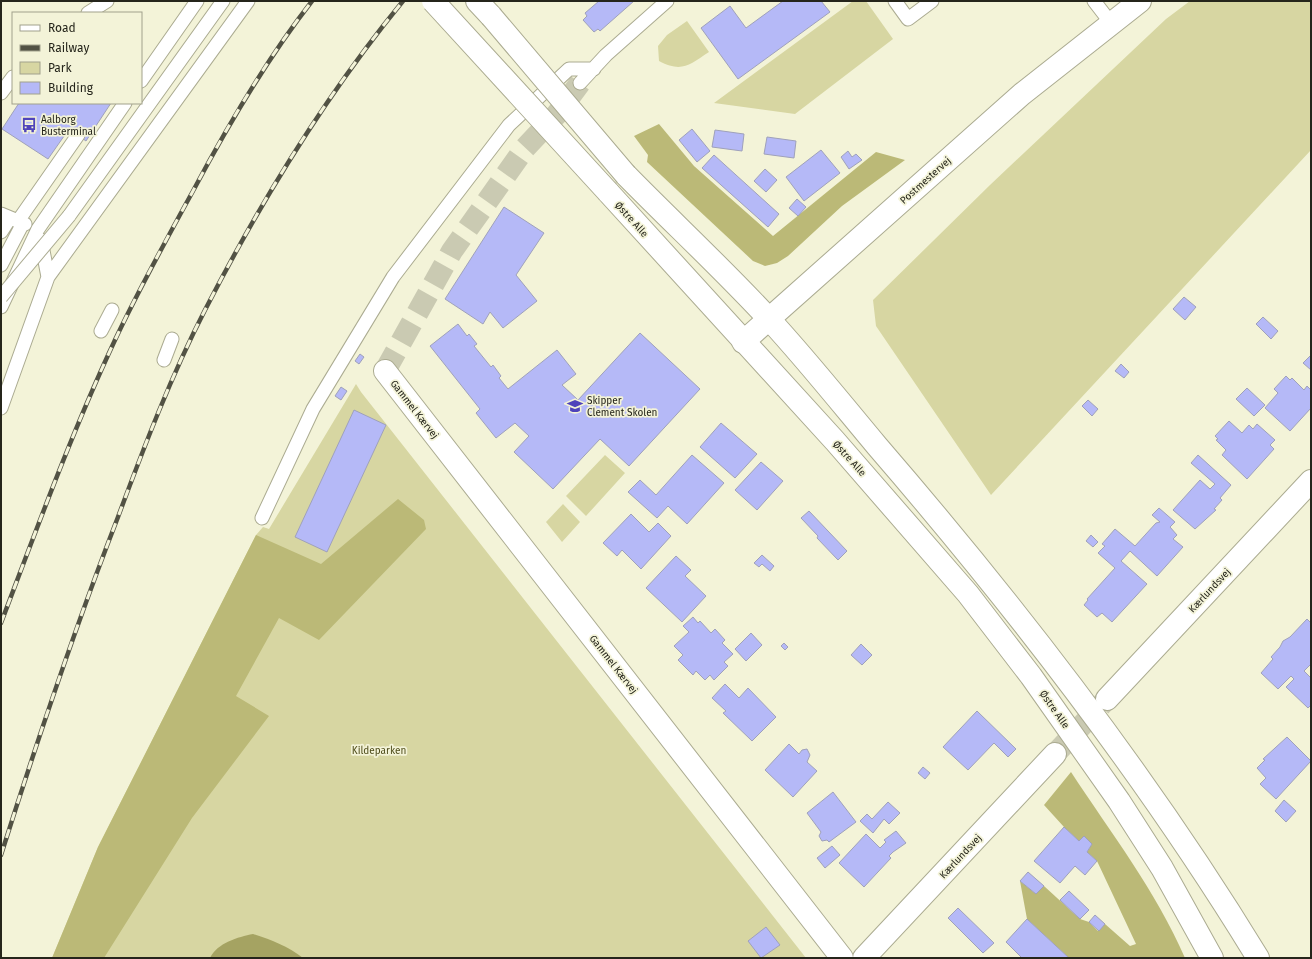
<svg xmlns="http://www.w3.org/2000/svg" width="1312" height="959" viewBox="0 0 1312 959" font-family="'Fira Sans',sans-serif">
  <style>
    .green { fill: #d7d6a2 }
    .forest { fill: #bbb977 }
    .water { fill: #a5a362 }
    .building { fill: #b5b9f7; stroke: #9fa1ba }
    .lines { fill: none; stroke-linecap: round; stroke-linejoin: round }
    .street-tunnel { stroke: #cacab2; stroke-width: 22; stroke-dasharray: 22 11; stroke-linecap: butt }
    .lane-casing { stroke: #abab91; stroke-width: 15 }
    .street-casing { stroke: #abab91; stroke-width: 24 }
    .secondary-casing { stroke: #abab91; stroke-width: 24 }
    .lane { stroke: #fff; stroke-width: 13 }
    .street { stroke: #fff; stroke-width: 22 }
    .secondary { stroke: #fff; stroke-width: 22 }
    .rail-casing { stroke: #525244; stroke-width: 4.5 }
    .rail { stroke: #f3f3d8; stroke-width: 3; stroke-dasharray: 9; stroke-linecap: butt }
    .lane-bridge-casing { stroke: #abab91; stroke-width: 15; stroke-linecap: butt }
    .secondary-bridge-casing { stroke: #abab91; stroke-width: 24; stroke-linecap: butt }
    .lane-bridge { stroke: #fff; stroke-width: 13 }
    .secondary-bridge { stroke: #fff; stroke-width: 22 }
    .labels { text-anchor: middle; stroke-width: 3.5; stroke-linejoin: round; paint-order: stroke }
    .poi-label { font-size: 10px; fill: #25251b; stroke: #f3f3d8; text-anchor: start }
    .street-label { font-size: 10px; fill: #25251b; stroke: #f3f3d8 }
    .park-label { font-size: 10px; fill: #4e4c1a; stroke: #f3f3d8 }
  </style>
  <rect width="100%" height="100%" fill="#f3f3d8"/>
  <path class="green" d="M853,1H866L893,39L795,114L714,103Z
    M1190,1H1311V150L991,495L876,326L873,300L990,185L1166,19Z
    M687,21L709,52C689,65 682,73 659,61L658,46L667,35Z
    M356,384L361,392L806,958H52L98,847L256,535L263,527L269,529Z
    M605,455L625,473L586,516L566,496Z
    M563,504L580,522L562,542L546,522Z"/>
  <path class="forest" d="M659,124L694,166L773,236L876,152L905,160L842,206L788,256L777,263L765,266L753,261L647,162L648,155L634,136Z
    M398,499L424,520L426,529L319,640L279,618L236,696L269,716L192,818L104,958H52L98,847L256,535L321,564Z
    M1071,772C1111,833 1156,891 1185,958H1069L1027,919L1020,881L1036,894L1044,886L1080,919L1089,922L1098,931L1105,924L1130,946L1136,944L1097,861L1087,852L1092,844L1084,836L1079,841L1064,827L1044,805Z"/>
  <path class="water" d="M253,934C272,940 287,946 303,958H210C217,943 238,937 253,934Z"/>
  <path class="building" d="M599,1H634L600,31L598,29L594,32L583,20L587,16L585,13Z
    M783,1H821L830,12L738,79L701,28L730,6L746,28Z
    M19,103H111L86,141L69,129L48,159L2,129Z
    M692,129L710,151L697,162L679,140Z
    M715,130L744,134L742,151L712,147Z
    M767,137L796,141L794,158L764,154Z
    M821,150L840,173L804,201L786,177Z
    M848,151L852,157L856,154L862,160L849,169L841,157Z
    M714,155L779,214L768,227L702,168Z
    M765,169L777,180L766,192L754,181Z
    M797,199L806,207L798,216L789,208Z
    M504,207L544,233L516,275L537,301L503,328L490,312L483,324L445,299Z
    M1184,297L1196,307L1185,320L1173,309Z
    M1263,317L1278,331L1271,339L1256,324Z
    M458,324L467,336L469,334L477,344L474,346L491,367L493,365L501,376L499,378L508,389L557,350L576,374L562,385L578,400L640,333L700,389L629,466L600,439L553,489L514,452L529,436L515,423L496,438L476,413L480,409L430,346Z
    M360,354L364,357L359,364L355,361Z
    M1311,355V370L1303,363Z
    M1121,364L1129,372L1124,378L1115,371Z
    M1286,376L1290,380L1292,378L1304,390L1307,386L1311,390V408L1290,431L1265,408L1278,393L1274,389Z
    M341,387L347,391L341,400L335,396Z
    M1247,388L1265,405L1254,416L1236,399Z
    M1088,400L1098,409L1092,416L1082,406Z
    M354,410L386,425L327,552L295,537Z
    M1229,421L1242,433L1249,425L1253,429L1257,424L1275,440L1270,445L1274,449L1247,479L1222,455L1226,450L1216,440L1218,439L1215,436Z
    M721,423L757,454L735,478L700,447Z
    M692,455L724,483L687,524L668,506L657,518L628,492L640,480L656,495Z
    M1198,455L1231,485L1220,498L1222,500L1214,509L1216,510L1195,529L1173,510L1200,480L1210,489L1215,484L1191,463Z
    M761,462L783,481L757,510L735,490Z
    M1159,508L1175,522L1170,527L1177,535L1173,539L1183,547L1157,576L1130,551L1121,561L1147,584L1112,622L1102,613L1097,617L1084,605L1088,600L1087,599L1115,568L1098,553L1105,546L1102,544L1115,529L1135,546L1156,523L1160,522L1152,515Z
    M809,511L847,551L838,560L817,538L818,536L801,518Z
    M631,514L649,532L658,523L671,536L641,569L622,550L617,556L603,543Z
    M1091,535L1098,542L1093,547L1086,541Z
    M762,555L774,566L770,571L762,564L759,567L754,563Z
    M676,556L691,570L685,576L706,596L682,622L646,588Z
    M693,617L698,623L700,621L711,633L715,629L725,640L722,643L733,654L724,662L728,666L714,680L710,675L705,680L696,671L693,675L678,660L683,655L674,646L689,632L683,626Z
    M1307,619L1311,623V664L1304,671L1311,678V705L1308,708L1286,687L1294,679L1291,676L1278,689L1261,673L1273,659L1271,657L1280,647L1283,641L1290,637Z
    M751,633L762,645L746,661L735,649Z
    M784,643L788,647L785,650L781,646Z
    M861,644L872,655L862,665L851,655Z
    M725,684L739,698L748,688L776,717L752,741L723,713L726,711L712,698Z
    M977,711L1016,749L1008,757L994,743L968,770L943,747Z
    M1287,737L1311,761L1276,799L1260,784L1266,778L1257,768L1265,760L1263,759Z
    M789,744L799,754L802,750L807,749L810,755L807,762L817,771L793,797L765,770Z
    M923,767L930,773L925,779L918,773Z
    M833,792L856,822L829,842L827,840L822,841L819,836L821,832L807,813Z
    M1284,800L1296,811L1286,822L1275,811Z
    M888,802L900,813L889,824L884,819L873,833L860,821L867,814L872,819Z
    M1064,827L1079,841L1084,836L1092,844L1087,852L1097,861L1085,875L1075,866L1060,883L1034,861Z
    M896,831L906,843L893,852L889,856L891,858L864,887L839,863L866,834L880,848L886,842L884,840Z
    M832,846L840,855L825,868L817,858Z
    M1028,872L1044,886L1036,894L1020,881Z
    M1069,891L1089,910L1080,919L1060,900Z
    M958,908L994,943L983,953L948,918Z
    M1095,915L1105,924L1099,931L1089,922Z
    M1027,919L1069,958H1022L1006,942Z
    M766,927L780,945L761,958L748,941Z"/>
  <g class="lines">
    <path class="street-tunnel" d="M385,371L452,251L525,148L557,114L580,83
      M1055,754L1105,701"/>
    <defs>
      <path id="lane" d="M895,1L908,19L932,1
        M1094,1L1111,23
        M88,13L107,1
        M141,81L197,1
        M580,83L606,55L667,1
        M1,93L13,77
        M1,214L25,224
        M69,216L223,1
        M18,221L78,135
        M1,232L10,218
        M41,240L48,277
        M1,265L23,223
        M1,307L38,229L125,103
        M101,331L112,310
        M164,360L172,339
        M1,408L48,277L248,1
        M262,518L313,409L393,277L509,125L569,69H594"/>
      <path id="street" d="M743,342L1022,94L1140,1
        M385,371L842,958
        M1107,699L1311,481
        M864,958L1055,754"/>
      <path id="secondary" d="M477,1L491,16
        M626,175C673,223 723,269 769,319C806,359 841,403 877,446C1016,607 1147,776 1258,958
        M608,192L835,441L968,594L1031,676L1119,801L1162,868L1212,958"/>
    </defs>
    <use href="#lane" class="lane-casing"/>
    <use href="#street" class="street-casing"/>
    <use href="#secondary" class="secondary-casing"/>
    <use href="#lane" class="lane"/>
    <use href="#street" class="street"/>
    <use href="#secondary" class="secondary"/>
    <defs>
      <path id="rail" d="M1,623C37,528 72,432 115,340C139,289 166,240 193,191C228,125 266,60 312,1
        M1,855C37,741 75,628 118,517C144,447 171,376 205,310C261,201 325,96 403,1"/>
    </defs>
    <use href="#rail" class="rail-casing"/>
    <use href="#rail" class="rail"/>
    <defs>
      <path id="lane-bridge" d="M1,297L69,216"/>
      <path id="secondary-bridge" d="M433,1L608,192
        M491,16L626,175"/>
    </defs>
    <use href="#lane-bridge" class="lane-bridge-casing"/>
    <use href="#secondary-bridge" class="secondary-bridge-casing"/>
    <use href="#lane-bridge" class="lane-bridge"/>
    <use href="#secondary-bridge" class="secondary-bridge"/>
  </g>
  <defs>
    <symbol id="bus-bare" viewBox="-9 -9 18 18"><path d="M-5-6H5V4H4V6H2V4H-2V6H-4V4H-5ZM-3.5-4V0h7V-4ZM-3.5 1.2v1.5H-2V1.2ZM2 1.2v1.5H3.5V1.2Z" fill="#4f43ba" stroke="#f3f3d8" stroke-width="2.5" paint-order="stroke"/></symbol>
    <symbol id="school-bare" viewBox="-9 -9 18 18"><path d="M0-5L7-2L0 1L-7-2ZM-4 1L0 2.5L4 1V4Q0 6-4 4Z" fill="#4f43ba" stroke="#f3f3d8" stroke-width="2.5" paint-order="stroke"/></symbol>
  </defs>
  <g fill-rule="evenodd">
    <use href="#bus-bare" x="18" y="114" width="22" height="22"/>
    <use href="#school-bare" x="564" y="395" width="22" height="22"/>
  </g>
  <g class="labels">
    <g class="poi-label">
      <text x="41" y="123">Aalborg<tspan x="41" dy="12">Busterminal</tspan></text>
      <text x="587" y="404">Skipper<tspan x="587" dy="12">Clement Skolen</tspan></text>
    </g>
    <g class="street-label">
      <text transform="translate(925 180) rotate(-42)" y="4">Postmestervej</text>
      <text transform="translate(632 219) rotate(48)" y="4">Østre Alle</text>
      <text transform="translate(415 409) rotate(52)" y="4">Gammel Kærvej</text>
      <text transform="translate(850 458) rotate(48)" y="4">Østre Alle</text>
      <text transform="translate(1209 590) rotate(-47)" y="4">Kærlundsvej</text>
      <text transform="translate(614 664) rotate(52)" y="4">Gammel Kærvej</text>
      <text transform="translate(1055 709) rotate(55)" y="4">Østre Alle</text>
      <text transform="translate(960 856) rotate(-47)" y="4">Kærlundsvej</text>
    </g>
    <g class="park-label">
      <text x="379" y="754">Kildeparken</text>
    </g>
  </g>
  <rect width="1312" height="959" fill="none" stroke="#25251b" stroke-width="4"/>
  <rect x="12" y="12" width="130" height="92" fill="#f3f3d8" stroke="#a1a18c"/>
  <rect x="20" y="25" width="20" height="6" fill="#ffffff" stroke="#a1a18c"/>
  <text x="48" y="32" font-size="12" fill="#25251b">Road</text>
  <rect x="20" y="45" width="20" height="6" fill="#525244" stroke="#a1a18c"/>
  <text x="48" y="52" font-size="12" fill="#25251b">Railway</text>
  <rect x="20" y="62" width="20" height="12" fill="#d7d6a2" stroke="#a1a18c"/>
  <text x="48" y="72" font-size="12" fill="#25251b">Park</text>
  <rect x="20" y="82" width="20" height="12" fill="#b5b9f7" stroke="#a1a18c"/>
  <text x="48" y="92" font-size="12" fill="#25251b">Building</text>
</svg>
